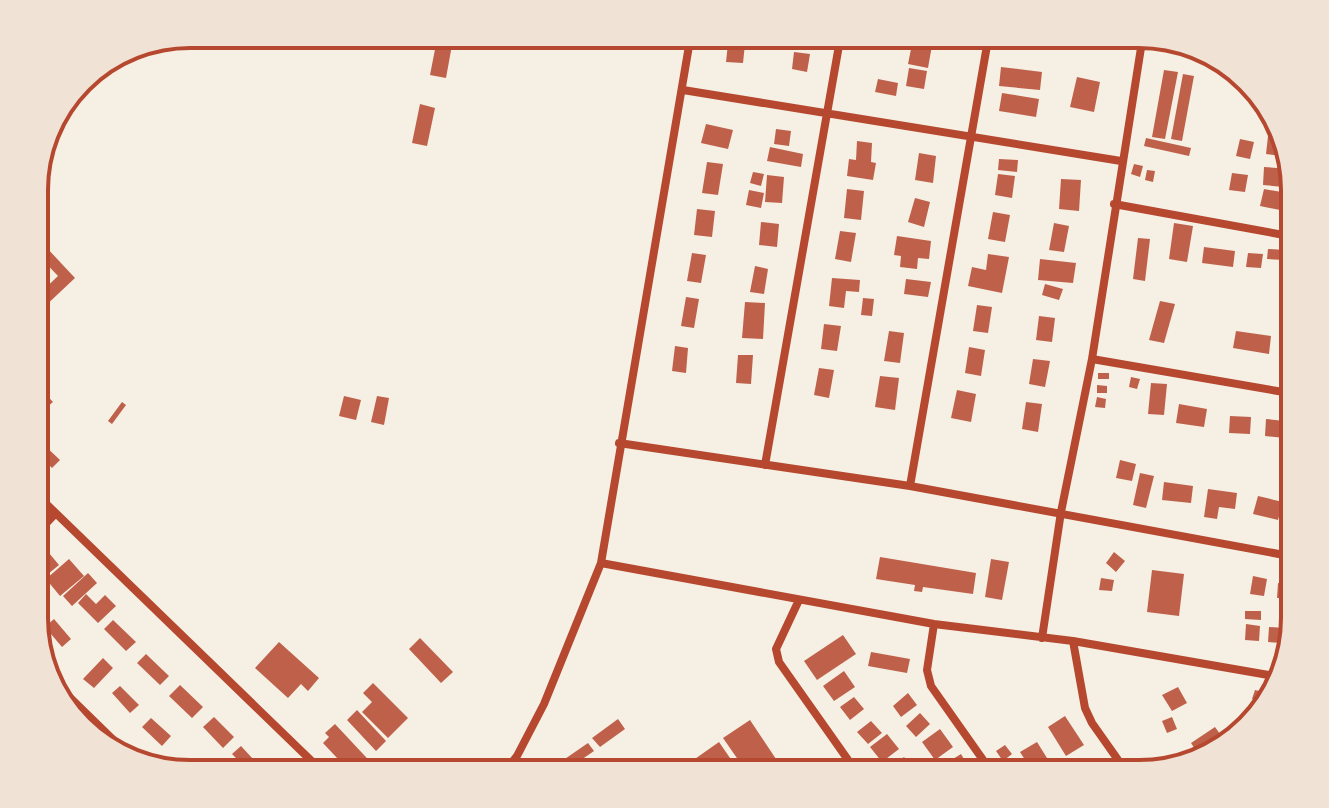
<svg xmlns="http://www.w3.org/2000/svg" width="1329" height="808" viewBox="0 0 1329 808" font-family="Helvetica,sans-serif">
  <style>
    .building { fill: #bf614a }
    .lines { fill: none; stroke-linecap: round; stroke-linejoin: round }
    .minor { stroke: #b5482f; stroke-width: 8 }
    .rim { fill: none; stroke: #b5482f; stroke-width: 4 }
  </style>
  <rect width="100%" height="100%" fill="#f6efe4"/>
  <path class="building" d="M438,34H454L446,78L430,75Z
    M729,34H746L743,63L726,62Z
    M799,34H815L814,46L798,45Z
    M914,34H934L928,68L908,64Z
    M1192,48L1209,53L1208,56L1192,54Z
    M794,52L810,54L807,72L792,69Z
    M1001,67L1042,72L1040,90L999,86Z
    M909,68L927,71L924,89L906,86Z
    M1164,70L1178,72L1165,139L1152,137Z
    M1183,74L1194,76L1182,141L1171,139Z
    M1237,75L1263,101L1248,99L1249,88L1237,87Z
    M1077,77L1100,82L1094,112L1070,107Z
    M878,79L898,83L896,96L875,92Z
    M1002,93L1039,99L1036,117L999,111Z
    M420,104L435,108L427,146L412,143Z
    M1273,111L1274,112L1279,130L1270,129Z
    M706,124L733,130L728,149L701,143Z
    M776,129L791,131L789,146L774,144Z
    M1268,136L1282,138L1281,156L1266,154Z
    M1146,138L1191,148L1189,156L1144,146Z
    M1240,139L1254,142L1250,159L1236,156Z
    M857,141L872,143L871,162L876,163L873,180L847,176L849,159L856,160Z
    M770,147L803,154L801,167L767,161Z
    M919,153L936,156L933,183L915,180Z
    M999,159L1018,160L1017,172L998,170Z
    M707,162L723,164L718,195L702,193Z
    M1134,164L1143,166L1140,177L1131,174Z
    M1264,167L1291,169L1295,188L1263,185Z
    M1147,170L1155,171L1153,182L1145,180Z
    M753,172L764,174L761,186L750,183Z
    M1232,173L1248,175L1245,192L1229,190Z
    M998,174L1015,176L1012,198L995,195Z
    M767,175L784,177L782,203L765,202Z
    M1061,179L1081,180L1079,211L1059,209Z
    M847,189L864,191L861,220L844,218Z
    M1264,189L1293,194L1290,212L1260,206Z
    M749,190L764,193L761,208L746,205Z
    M915,198L930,202L924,227L908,222Z
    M697,209L715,211L712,237L694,235Z
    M993,212L1010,215L1005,242L988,239Z
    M761,222L779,224L777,247L759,245Z
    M1054,223L1069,226L1064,252L1049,250Z
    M1174,223L1193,226L1187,262L1169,259Z
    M840,231L856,233L851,262L835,259Z
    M897,236L931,241L929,259L918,258L917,269L900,267L901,256L894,255Z
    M1138,238L1150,239L1145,281L1133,279Z
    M46,247L75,278L41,310L35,304V298L58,276L38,255Z
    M1204,247L1235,251L1233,267L1202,263Z
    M1268,249L1285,250L1284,260L1267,259Z
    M692,253L706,255L701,283L687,281Z
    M1248,253L1263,254L1261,268L1246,267Z
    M988,254L1009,257L1002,293L968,286L972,267L986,270Z
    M1287,254L1295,255V293L1283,291Z
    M1040,259L1076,263L1073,283L1038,280Z
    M755,266L768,269L764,294L750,292Z
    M832,278L860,280L859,292L846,291L844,308L829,306Z
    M906,279L931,282L928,297L904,294Z
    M1045,284L1063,289L1059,300L1042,295Z
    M686,297L699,299L694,328L681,326Z
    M863,298L874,299L872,316L861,315Z
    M1160,301L1175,304L1164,343L1149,340Z
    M745,302L765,303L763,339L742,338Z
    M977,305L992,307L988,333L973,331Z
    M1039,316L1055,318L1052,342L1036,340Z
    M824,324L841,326L837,351L821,349Z
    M889,331L904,333L900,363L884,361Z
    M1236,331L1271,336L1269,354L1233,348Z
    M1282,337L1295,339V361L1279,358Z
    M675,346L688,348L686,373L672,371Z
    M969,347L985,350L981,376L965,373Z
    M738,355H753L751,384L736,383Z
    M1033,359L1050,361L1045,387L1029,384Z
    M819,368L834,370L829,398L814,395Z
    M1098,373H1109V379H1098Z
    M880,376L899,378L895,410L875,407Z
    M1131,377L1140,379L1137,389L1129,387Z
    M1151,383L1167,384L1164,415L1148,414Z
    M1097,385L1107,386V393H1097Z
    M38,386L53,402L35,417V388Z
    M957,390L976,394L971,422L951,418Z
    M344,396L361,400L356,420L339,416Z
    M377,396L389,398L384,425L371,422Z
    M1097,397L1106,399L1105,408L1095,407Z
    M122,402L126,405L112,424L108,421Z
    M1026,402L1042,404L1038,432L1022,429Z
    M1179,404L1207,409L1204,427L1176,423Z
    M1230,416L1251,417L1250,434L1229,433Z
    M1266,419L1295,422V439L1265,436Z
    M41,442L60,460L52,468L35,451Z
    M1120,460L1136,464L1132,481L1116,478Z
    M1140,473L1154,476L1146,508L1133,505Z
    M1164,482L1193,486L1191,503L1162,500Z
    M1208,489L1237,493L1235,509L1219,507L1217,519L1204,517Z
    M1258,496L1283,502L1278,520L1253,514Z
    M44,547L59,565L48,574L35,558V554Z
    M1114,552L1125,561L1116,572L1106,563Z
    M880,557L976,573L973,594L923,587L922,592L914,591L915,585L876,579Z
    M69,559L84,576L60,596L46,579Z
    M991,559L1009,562L1002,600L985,597Z
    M1152,570L1184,574L1179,616L1147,612Z
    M88,573L97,583L72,606L63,596Z
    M1253,576L1267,579L1264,596L1250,594Z
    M1101,578L1114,580L1112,591L1099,590Z
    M1278,583L1295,584V599L1277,598Z
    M86,594L96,604L105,595L116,606L98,623L78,603Z
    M1245,611H1261V620L1245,619Z
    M54,619L71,639L62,647L45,627Z
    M113,620L136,642L126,651L104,629Z
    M1246,624L1260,626L1259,641L1245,640Z
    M1269,627L1285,628L1283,643L1268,642Z
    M843,635L856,654L817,680L804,661Z
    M420,638L453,672L441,683L409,649Z
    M279,642L319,678L308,691L301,684L288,698L255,668Z
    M871,652L910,659L907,673L868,666Z
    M146,654L169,676L160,685L137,663Z
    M103,658L113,668L94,688L83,679Z
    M844,671L855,687L834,701L823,686Z
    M373,683L408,718L388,738L362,712L372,702L363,693Z
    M180,685L203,707L192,718L169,696Z
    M120,686L139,705L130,713L112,693Z
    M1178,687L1187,703L1172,711L1162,695Z
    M1255,690L1263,692L1260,702L1252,699Z
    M908,693L917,705L901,717L893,706Z
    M854,697L864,709L850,720L840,707Z
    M357,710L386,741L376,751L347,720Z
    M920,713L930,724L916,737L906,726Z
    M1065,716L1084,745L1066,756L1048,727Z
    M214,717L234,737L223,748L203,727Z
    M1172,717L1177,729L1167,733L1162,721Z
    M151,718L171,736L162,746L142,727Z
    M618,719L625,729L600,747L592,738Z
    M750,720L786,774H748L723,738Z
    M871,721L882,733L868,744L857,732Z
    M335,724L379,771L375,774H352L323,743L329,737L325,733Z
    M1215,727L1225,741L1201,758L1191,743Z
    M940,729L953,747L935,760L922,742Z
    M887,734L899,749L882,762L870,747Z
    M719,742L741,774H700L692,761Z
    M1037,742L1052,766L1040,774H1034L1020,752Z
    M588,743L594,751L565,771L559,763Z
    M1005,745L1012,754L1003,761L996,751Z
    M241,746L267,774H248L250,772L232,754Z
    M961,754L968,766L956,774H944L940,767Z
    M904,757L915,771L912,774H882Z
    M228,759L244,774H231L222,766Z
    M1177,759L1180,764L1161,770L1160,769Z
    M199,761L209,772L207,774L182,772L185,763L191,769Z
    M688,765L694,774H674Z"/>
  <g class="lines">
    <path class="minor" d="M683,90L1121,161
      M1114,204L1295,237
      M1092,359L1295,394
      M619,443L910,486L1295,557
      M765,465L841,34
      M910,486L989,34
      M35,493L325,774
      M35,535L55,514
      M601,563L934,624L1073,641L1280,677
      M799,600L776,649L779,662L858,774
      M934,624L927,670L931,686L993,774
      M1042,638L1061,512L1092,359L1143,35
      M1073,641L1085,708L1092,723L1128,774
      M50,678L132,758
      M503,774L517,756L544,704L601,563L691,34"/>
  </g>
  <path d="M0 0H1329V808H0ZM190 48H1139A142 142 0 0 1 1281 190V618A142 142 0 0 1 1139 760H190A142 142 0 0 1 48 618V190A142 142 0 0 1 190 48Z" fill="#f1e2d6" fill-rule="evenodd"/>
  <path class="rim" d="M190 48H1139A142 142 0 0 1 1281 190V618A142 142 0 0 1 1139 760H190A142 142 0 0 1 48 618V190A142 142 0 0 1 190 48Z"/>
</svg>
